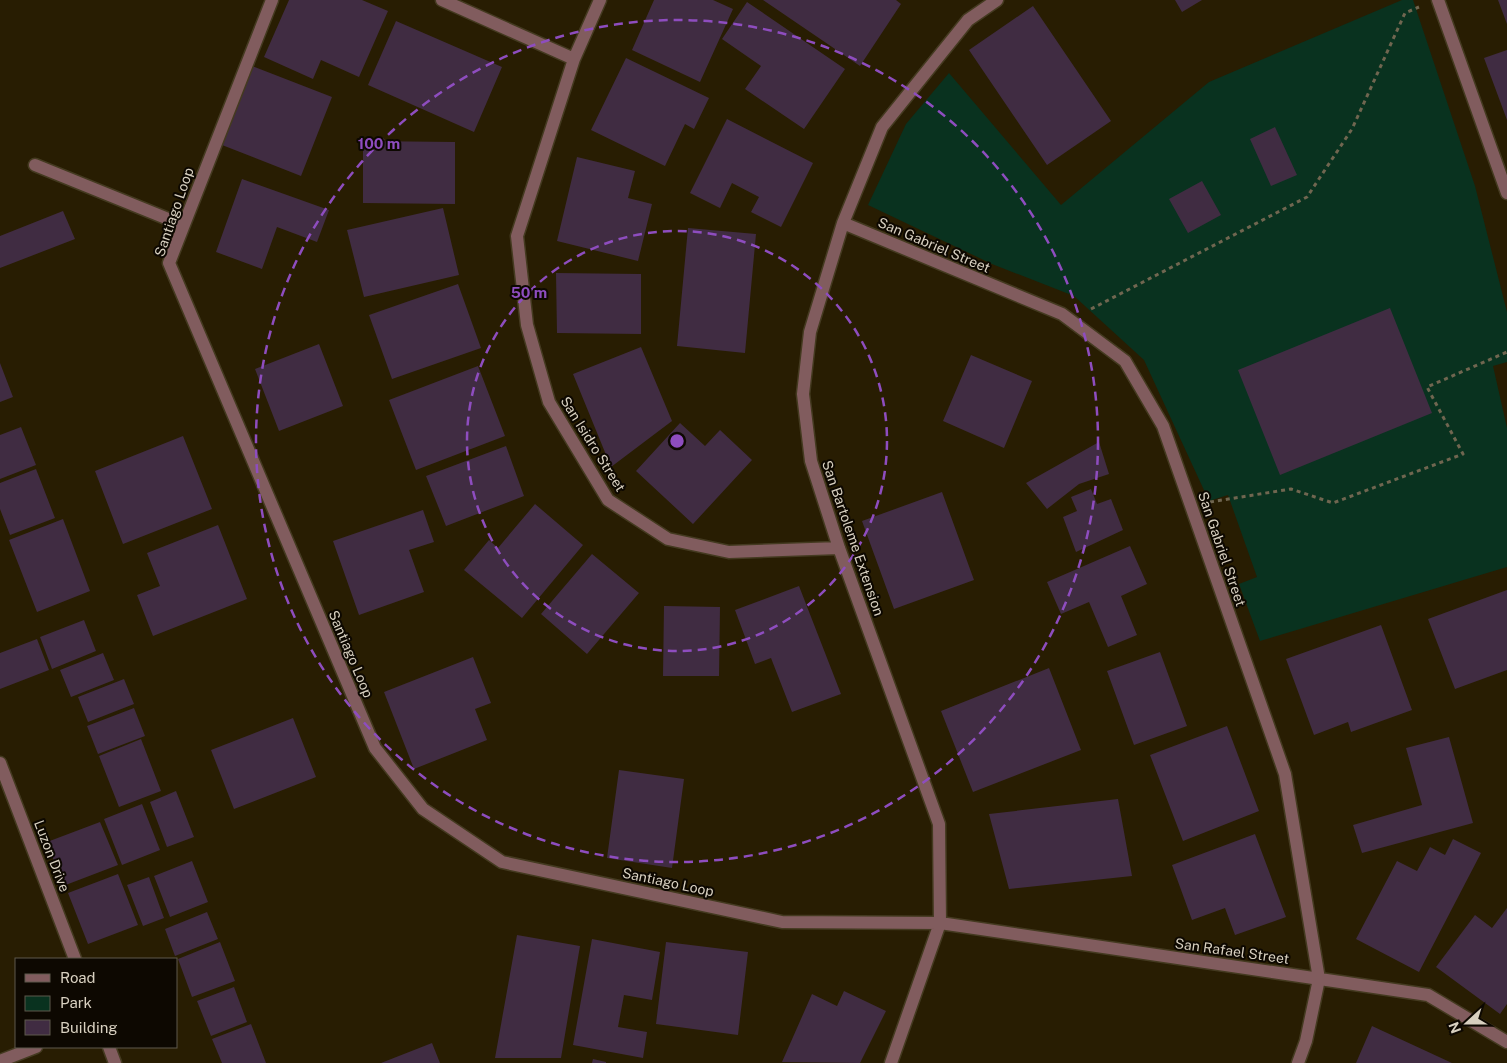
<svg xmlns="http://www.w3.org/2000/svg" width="1507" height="1063" viewBox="0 0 1507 1063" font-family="'Public Sans',sans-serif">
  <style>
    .green { fill: #09321f }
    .building { fill: #402c42 }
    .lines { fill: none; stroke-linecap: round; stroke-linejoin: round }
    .minor-casing { stroke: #443a20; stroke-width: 15 }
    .path { stroke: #706650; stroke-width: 3; stroke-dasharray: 4 4; stroke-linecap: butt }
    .minor { stroke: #815c5e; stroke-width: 12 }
    .ring { fill: none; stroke: #8e4dbf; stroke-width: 2.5; stroke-dasharray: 9 6 }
    .labels { text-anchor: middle; stroke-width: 4; stroke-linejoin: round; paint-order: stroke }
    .street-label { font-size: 14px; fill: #d8d0c0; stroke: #0d0801 }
    .centre { fill: #8e4dbf; stroke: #0d0801; stroke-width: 2.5 }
    .ring-label { font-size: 15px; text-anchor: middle; font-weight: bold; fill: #8e4dbf; stroke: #0d0801; stroke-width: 4; stroke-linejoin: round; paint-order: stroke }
  </style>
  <rect width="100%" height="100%" fill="#281d02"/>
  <path class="green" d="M1402,0H1413L1475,186L1507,312V362L1493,366L1507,428V567L1260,641L1239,584L1257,577L1228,495L1209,501L1144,360L1074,296L992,264L868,205L906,124L949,73L1061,205L1209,82Z"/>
  <path class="building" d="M289,0H362L388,11L359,77L321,60L313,79L264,57Z
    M654,0H713L733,9L700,82L632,50Z
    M763,0H896L901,4L860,66Z
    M1175,0H1202L1182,12Z
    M1498,0H1507V24Z
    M747,2L845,69L804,129L745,89L761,66L722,39Z
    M1033,6L1111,121L1047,165L969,50Z
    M396,21L502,67L474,132L368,85Z
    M1507,50V120L1484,58Z
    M626,58L709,98L694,129L685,124L665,166L591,130Z
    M252,66L332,97L301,176L222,145Z
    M727,119L813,163L781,227L751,212L759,197L732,183L720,208L690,193Z
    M1275,127L1297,175L1271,186L1250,139Z
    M363,141L455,142V204L363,203Z
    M577,157L635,171L628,198L652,204L638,261L557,241Z
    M242,179L329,210L317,242L277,227L262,269L216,252Z
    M1202,181L1221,215L1188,233L1169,199Z
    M443,208L459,275L364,297L347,230Z
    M63,211L75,239L0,268V236Z
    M688,228L756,234L745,353L677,346Z
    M556,273L641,274V334L557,333Z
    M458,284L481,348L392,379L369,315Z
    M1390,308L1432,413L1280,475L1238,370Z
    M319,344L343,406L279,431L255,369Z
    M641,347L672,421L611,467L573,374Z
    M971,355L1032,381L1004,448L943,421Z
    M0,363L13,397L0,402Z
    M478,366L505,436L416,470L389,400Z
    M680,423L705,446L720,430L752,460L693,524L636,471Z
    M21,427L36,465L0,479V435Z
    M183,436L212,509L123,544L95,471Z
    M1099,442L1109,474L1079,484L1047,509L1026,483Z
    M506,446L524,496L446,526L426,476Z
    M36,469L55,518L10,535L0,509V483Z
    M1091,489L1097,504L1111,499L1123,530L1076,552L1063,517L1077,511L1071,497Z
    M942,492L974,580L894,609L862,521Z
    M535,504L583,545L522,618L464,570L489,540L498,548Z
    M423,510L434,542L409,550L424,592L359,615L333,541Z
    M63,519L90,591L37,612L9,540Z
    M218,525L247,599L153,636L137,595L160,586L147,553Z
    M1130,546L1147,584L1121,596L1137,635L1108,647L1089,602L1061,614L1047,582Z
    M592,554L639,593L587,654L541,614Z
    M799,586L841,694L792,712L771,658L755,664L735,610Z
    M1507,590V670L1455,689L1428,619Z
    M664,606L720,607L719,676H663Z
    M84,620L96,651L52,669L40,637Z
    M1381,625L1412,710L1351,732L1348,722L1314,735L1286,659Z
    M37,639L49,670L0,689V653Z
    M1160,652L1187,726L1134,745L1107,671Z
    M103,653L114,680L71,697L60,670Z
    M473,657L491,703L475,709L487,740L414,769L384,692Z
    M1049,668L1081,750L973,792L941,711Z
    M124,679L134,704L88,722L78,697Z
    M134,708L145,736L98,754L87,726Z
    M293,718L316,777L234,809L211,750Z
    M1227,726L1259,811L1183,841L1150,755Z
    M1449,737L1473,823L1362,853L1353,825L1422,805L1406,748Z
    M141,739L161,791L119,807L99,756Z
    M619,770L684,779L672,868L607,858Z
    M176,791L194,837L167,847L150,802Z
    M1118,799L1132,876L1009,889L989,814Z
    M142,804L160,850L122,865L104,819Z
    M100,822L118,865L63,886L47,842Z
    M1255,834L1286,917L1235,935L1225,908L1192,920L1172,865Z
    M1453,839L1481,853L1419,972L1356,939L1397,861L1417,871L1430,847L1445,855Z
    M192,861L208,902L170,917L154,876Z
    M118,874L138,925L88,944L68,893Z
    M149,877L164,918L143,926L127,885Z
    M1507,908V1004L1500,1014L1436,967L1475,915L1492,928Z
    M207,912L218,939L175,956L165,929Z
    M517,935L580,946L561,1058H495Z
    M592,939L660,952L652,1000L624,995L618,1027L647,1032L643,1058L573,1045Z
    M220,942L235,981L192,997L178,959Z
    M666,942L748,952L738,1035L656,1024Z
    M234,987L247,1022L211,1036L197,1001Z
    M844,991L886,1011L860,1063L782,1062L812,994L837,1006Z
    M251,1024L266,1063H222L212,1039Z
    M1372,1026L1452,1063H1356Z
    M432,1043L440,1063H381Z
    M593,1059L606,1062V1063H592Z"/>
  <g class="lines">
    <defs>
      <path id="minor" d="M272,0L169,263L375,748L423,809L502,862L782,922L940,923L1428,995L1507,1042
        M442,0L574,59
        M600,0L574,59L517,236L527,325L549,402L608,500L668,539L729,552L839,548
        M1438,0L1507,193
        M35,165L183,225
        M843,223L1062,314L1125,361L1163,426L1285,774L1319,979L1306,1041L1298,1063
        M0,763L75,959
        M109,1047L115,1063
        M0,1061L36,1047
        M891,1063L940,923L939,824L839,548L811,461L803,394L810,332L843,223L882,127L968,20L997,0"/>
    </defs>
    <use href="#minor" class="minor-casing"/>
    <path class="path" d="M1091,309L1307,197L1352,129L1405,13L1419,7
      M1210,502L1291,489L1333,503L1463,454L1427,387L1507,352"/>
    <use href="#minor" class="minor"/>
  </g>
  <g class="ring">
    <circle cx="677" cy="441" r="210"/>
    <circle cx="677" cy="441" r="421"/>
  </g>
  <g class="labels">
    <g class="street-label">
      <text transform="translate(174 212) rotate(-71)" y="5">Santiago Loop</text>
      <text transform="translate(934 245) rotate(23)" y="5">San Gabriel Street</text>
      <text transform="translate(593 444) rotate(58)" y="5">San Isidro Street</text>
      <text transform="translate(853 538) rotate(71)" y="5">San Bartoleme Extension</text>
      <text transform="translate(1222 549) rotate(71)" y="5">San Gabriel Street</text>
      <text transform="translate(351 654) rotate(67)" y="5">Santiago Loop</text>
      <text transform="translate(52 856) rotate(69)" y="5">Luzon Drive</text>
      <text transform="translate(668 882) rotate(12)" y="5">Santiago Loop</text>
      <text transform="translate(1232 951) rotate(8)" y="5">San Rafael Street</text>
    </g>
  </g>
  <circle cx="677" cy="441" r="8" class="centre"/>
  <g class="ring-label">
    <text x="379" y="149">100 m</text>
    <text x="529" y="298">50 m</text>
  </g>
  <rect x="15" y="958" width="162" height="90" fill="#0d0801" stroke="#5e584d"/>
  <rect x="25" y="974" width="25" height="8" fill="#815c5e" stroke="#5e584d"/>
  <text x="60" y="983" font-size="15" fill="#d8d0c0">Road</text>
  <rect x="25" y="996" width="25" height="15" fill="#09321f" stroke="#5e584d"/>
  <text x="60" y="1008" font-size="15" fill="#d8d0c0">Park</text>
  <rect x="25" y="1020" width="25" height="15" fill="#402c42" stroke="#5e584d"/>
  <text x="60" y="1033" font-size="15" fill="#d8d0c0">Building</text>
  <g transform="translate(1467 1023) rotate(249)" stroke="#0d0801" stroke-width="4" paint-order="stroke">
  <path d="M0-4L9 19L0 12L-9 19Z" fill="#d8d0c0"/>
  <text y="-8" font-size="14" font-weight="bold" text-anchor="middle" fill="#d8d0c0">N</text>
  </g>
</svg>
